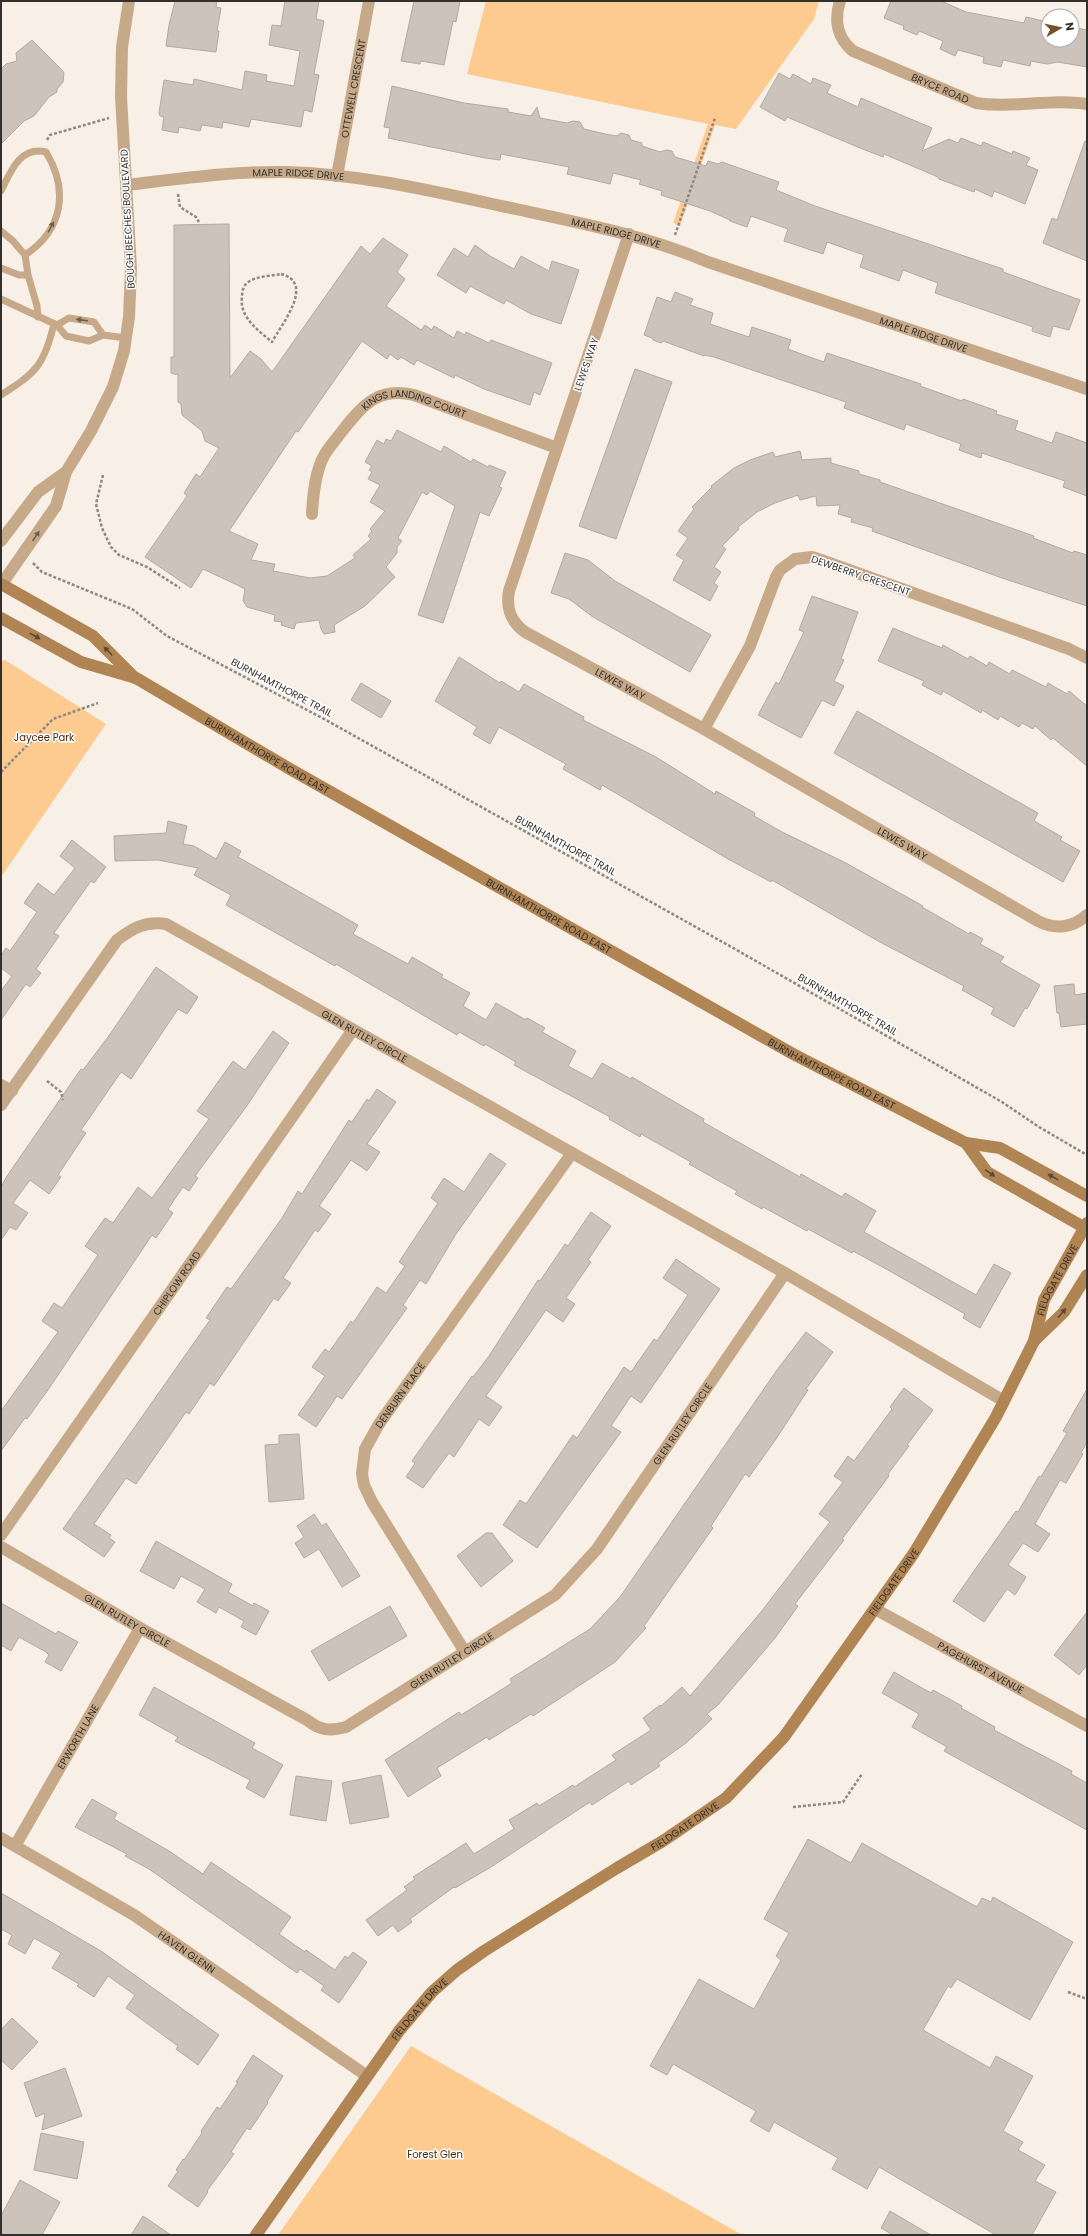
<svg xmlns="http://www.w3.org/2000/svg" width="1088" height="2236" viewBox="0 0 1088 2236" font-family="Poppins,sans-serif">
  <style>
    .green { fill: #fdca90 }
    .building { fill: #ccc4bb; stroke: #b2aaa2 }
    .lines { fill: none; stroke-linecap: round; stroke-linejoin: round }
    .path { stroke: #8e8882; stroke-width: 2.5; stroke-dasharray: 3 2; stroke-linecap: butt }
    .lane { stroke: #c6a988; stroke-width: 7 }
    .street { stroke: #c6a988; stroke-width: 12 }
    .secondary { stroke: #b08553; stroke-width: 12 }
    .oneway { fill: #6d6051 }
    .oneway2 { fill: #584938 }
    .labels { text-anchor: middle; stroke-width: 3; stroke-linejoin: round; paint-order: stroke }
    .street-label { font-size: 10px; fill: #322f2c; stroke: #fff }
    .park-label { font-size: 10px; fill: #442a05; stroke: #fff }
  </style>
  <rect width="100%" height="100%" fill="#f8efe6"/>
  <path class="green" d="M486,1H819L814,19L736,129L715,125L680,226L673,223L708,124L467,74Z
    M5,660L106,724L1,877V661Z
    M411,2046L742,2235H278Z"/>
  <path class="building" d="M175,1H217L216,7L221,8L217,31H219L216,52L166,46L169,25Z
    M285,1H319L316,19L324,21L314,74L319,75L312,112L304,110L301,127L251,119L249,127L223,122L222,128L202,125L200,131L179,127L178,133L162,130L164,117L160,116L159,113L164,80L193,85L194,79L242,90L245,71L267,75L266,81L294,86L300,51L269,45L272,25L281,26Z
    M414,1H460L456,22L453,21L444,65L421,61L420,64L401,61Z
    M891,1H941L966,12L1024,23L1026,17L1048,22V40H1072V27L1087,30V67L1058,62L1047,64L1031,61L1030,66L1003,60L1001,67L983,63L984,57L958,50L955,56L940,49L943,41L919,31L917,35L903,29L904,26L884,18Z
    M32,40L62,70L64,73L63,82L57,89V92L49,97L34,116L24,121L1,144V69L6,64L17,61L16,53Z
    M779,73L790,79L793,74L811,84L813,78L831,85L827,93L858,107L861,98L932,128L922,151L949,139L958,143L961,138L981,146L983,142L1012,154L1013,151L1030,158L1026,165L1038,170L1025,204L994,191L992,197L975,189L974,192L939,179L938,177L884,154L883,157L860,148L787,117L785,121L760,107Z
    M392,86L464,103L508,109V112L531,116L537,107L540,118L567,123L573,121L580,122L584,129L605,134L617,136L621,133L629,135L631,140L642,143V146L660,152L666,150L672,151L675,157L706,166L708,161L718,164L722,162L779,182L776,190L815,206L1003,269V272L1080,300L1069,330L1053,326L1050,337L1032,331L1033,327L935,293L938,283L903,270L899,281L860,267L864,255L827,242L823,254L784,241L788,229L751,216L747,227L730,221V220L710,211L661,195L662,191L639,184L641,180L613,173L610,184L567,174L569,167L501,154L500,160L485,158L388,138L390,128L384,127Z
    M1085,141H1087V261L1043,243L1052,218L1057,220Z
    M229,224L230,378L250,351L261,359L272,372L361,246L370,254L383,238L408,255L397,272L405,279L386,306L421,330L425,325L432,330L434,326L454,338L457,331L465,335L466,332L489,343L491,340L552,363L540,395L534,392L530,405L484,389L455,375L454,378L417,360L414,365L401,357L398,360L390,354L387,359L362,341L298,432L296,431L229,531L258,544L251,560L275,564L273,571L310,578L327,576L355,558L353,555L371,539L368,536L372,531L370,529L385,511L370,502L380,485L368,479L372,472L369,470L372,466L365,462L377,440L384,444L386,439L391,441L397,430L441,452L444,446L471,462L473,459L488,467L489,465L506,472L499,487L502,488L489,516L480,512L443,623L418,615L455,506L430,491L427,495L422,492L398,538L402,541L397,547V553L386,567L395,577L365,606L334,625L335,632L324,634L321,629L319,620L296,623L294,629L281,625L282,622L274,621L275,615L247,607L243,601L245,589L233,583L203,569L191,588L145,557L187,496L184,493L196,474L200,477L219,448L205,441L202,431L182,415L181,404L178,402V375L171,373V357H174V225Z
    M475,245L490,256L514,269L521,256L549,271L552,261L579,270L561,324L531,314L506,300L504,304L470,286L466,293L437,275L454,248L468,257Z
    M675,292L693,299L690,305L713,313L710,324L749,337L752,327L791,340L788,349L804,355L824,362L827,353L921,384L920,386L962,401L963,399L997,411L996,414L1018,421L1015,430L1052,443L1056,432L1087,443V496L1063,487L1065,481L982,453L981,458L959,450L961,444L906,424L904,430L844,408L846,402L714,357L704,355V356L663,341L661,343L653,340L652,338L644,335L657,297L671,302Z
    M635,369L672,382L616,539L579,526Z
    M800,451L802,460L831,458V463L859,471V474L880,480V482L1034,536L1033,538L1073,553L1074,551L1087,555V606L1002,578L872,531L873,528L851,522L852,518L838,514L840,505L817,506L816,496L800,500L798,495L775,503L757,512L738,527L739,529L722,546L726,549L714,567L721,572L714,583L718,586L710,601L673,580L684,560L676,555L688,538L678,531L694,509L692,507L712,487L711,486L734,468L750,460L773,452L775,457Z
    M565,553L588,560L615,581L711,635L690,672L593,617L569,599L551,593Z
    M812,596L858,612L841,659L844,660L834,681L844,686L834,706L822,700L801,738L758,715L776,682L779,684L804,632L799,630Z
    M893,628L942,648L943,645L968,659L970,656L987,666L989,662L1010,674L1012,670L1046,687L1048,683L1067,694L1069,691L1087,706V766L1053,738L1051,740L1035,726L1033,729L1022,723L1019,727L1000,716L998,720L982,710L981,713L943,691L941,695L922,685L924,681L878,661Z
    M459,657L500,683L501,681L519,692L524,684L584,717L583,720L656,757L715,794L716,791L755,813L754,816L782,832L844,862L923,906L922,907L969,934L970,932L983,939L980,944L1004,957L1000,962L1040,985L1027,1009L1025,1008L1014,1027L991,1014L994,1008L962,990L964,986L878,941L772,880L771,882L728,859L602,785L600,790L563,769L566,764L499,727L490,744L473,734L477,727L435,701Z
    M361,683L391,701L381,718L351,700Z
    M857,711L1038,813L1034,821L1062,837L1060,840L1080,851L1063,882L834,753Z
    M168,821L187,826L183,844L194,846L216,859L225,842L241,851L238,857L358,925L353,934L408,964L412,957L443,975L441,977L470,993L463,1006L486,1020L496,1003L526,1020L527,1018L545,1028L542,1032L576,1051L568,1066L592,1079L602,1063L631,1079L632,1077L704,1119L703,1122L800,1177L801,1174L842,1197L845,1193L876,1211L864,1232L976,1295L994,1264L1011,1273L980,1328L963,1318L965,1314L888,1270L853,1251L852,1253L808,1229L807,1231L763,1207L762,1209L735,1194L737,1191L689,1164L691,1162L641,1134L640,1137L609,1119L610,1117L514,1065L516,1062L485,1044L484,1046L459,1032L457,1035L336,964L335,966L226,905L231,895L194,875L198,868L158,860L115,861L114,836L166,833Z
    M72,840L106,867L94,883L91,881L54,933L59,936L36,969L41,973L30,987L26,984L1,1020V991L12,976L1,968V956L6,948L10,951L37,912L24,903L38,883L54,895L75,868L60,856Z
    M156,967L198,997L187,1014L178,1009L131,1079L121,1072L81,1130L86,1133L58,1175L61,1177L49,1194L30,1180L13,1203L28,1213L16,1230L10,1227L1,1240V1187L7,1176L81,1069L83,1070L108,1037Z
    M1074,984L1075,995L1087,993V1024L1061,1027L1059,1013H1057L1054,986Z
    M273,1031L289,1043L246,1107L195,1176L198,1178L189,1191L183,1187L168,1209L173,1213L156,1238L152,1235L50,1387L27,1419L25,1418L1,1451V1411L58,1332L42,1321L54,1303L62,1308L98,1255L85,1246L105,1218L113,1223L138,1187L152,1198L209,1119L197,1111L208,1096L233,1061L245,1070Z
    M377,1089L396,1102L367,1144L380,1152L367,1171L351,1160L319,1206L331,1214L318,1232L315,1230L283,1278L291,1283L278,1301L274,1298L214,1386L210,1383L189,1414L186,1412L136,1484L126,1478L94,1524L111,1535L109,1538L115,1542L104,1557L63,1529L210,1320L206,1318L227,1287L231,1289L282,1218L298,1191L302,1194L349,1120L352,1122L367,1099L369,1101Z
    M490,1153L506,1164L456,1234L426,1284L420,1280L403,1305L407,1308L342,1399L337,1396L316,1427L298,1415L325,1376L312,1367L325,1349L329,1352L351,1321L353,1323L377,1287L386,1293L405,1266L399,1262L438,1203L431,1198L444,1178L464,1192Z
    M591,1212L611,1226L588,1260L591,1262L566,1298L575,1304L563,1322L546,1310L486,1396L502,1407L489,1426L479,1419L454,1457L449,1453L423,1488L406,1477L415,1463L412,1461L472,1376L473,1377L489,1356L538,1280L540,1281L565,1244L568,1246Z
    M676,1259L720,1289L641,1403L631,1396L611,1426L621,1432L537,1548L503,1525L520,1500L526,1504L573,1435L577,1438L624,1367L631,1372L654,1339L657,1341L688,1295L663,1278Z
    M806,1332L833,1352L806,1389L808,1390L776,1439L749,1477L745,1474L711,1526L713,1528L644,1626L646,1628L615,1662L533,1716L531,1714L489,1740L487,1737L437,1768L441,1776L408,1797L385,1760L459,1712L461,1715L512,1683L510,1679L590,1629L620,1597L777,1370Z
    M904,1388L933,1410L907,1445L909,1446L888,1474L889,1476L842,1539L844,1540L795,1604L798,1606L775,1638L718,1705L707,1714L712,1719L686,1743L658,1763L660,1766L631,1785L629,1781L592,1805L590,1802L491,1867L455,1888L454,1887L410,1919L412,1922L398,1932L393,1925L378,1936L366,1920L407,1890L404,1887L415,1879L413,1877L466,1843L474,1854L514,1829L509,1820L537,1803L539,1806L573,1785L574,1787L616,1760L612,1755L651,1730L643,1718L660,1705L661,1706L682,1687L690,1696L761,1612L830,1522L819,1514L843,1482L834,1476L848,1456L854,1461L892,1409L890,1407Z
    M1087,1389V1442L1081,1453L1083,1454L1066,1483L1060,1480L1035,1524L1050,1534L1038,1552L1023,1543L1008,1565L1026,1577L1015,1595L1007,1589L984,1622L953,1601L1016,1511L1018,1512L1039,1476L1041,1477L1067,1433L1063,1431Z
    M299,1434L304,1499L269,1502L265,1445L279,1444V1435Z
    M314,1514L322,1526L326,1523L360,1576L342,1587L319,1549L304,1558L295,1543L304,1537L297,1526Z
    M486,1533H492L513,1561L481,1587L457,1556Z
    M156,1541L232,1584L228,1592L253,1606L254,1603L269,1611L256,1635L241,1627L244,1621L219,1607L216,1613L197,1602L205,1589L181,1576L174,1589L140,1571Z
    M1,1603L56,1634L58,1631L78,1642L61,1671L45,1662L49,1655L46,1652L19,1637L11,1651L1,1645Z
    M390,1606L407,1636L329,1681L311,1651Z
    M1087,1612V1665L1079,1675L1054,1655Z
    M894,1672L931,1693L933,1690L962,1706L961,1708L995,1727L994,1730L1072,1771L1071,1774L1087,1783V1830L944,1751L947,1747L912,1727L919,1714L882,1693Z
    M154,1687L255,1743L252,1748L283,1765L264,1798L246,1788L250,1780L175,1741L178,1737L139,1715Z
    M381,1775L389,1817L350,1824L342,1783Z
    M296,1776L332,1781L326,1821L290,1815Z
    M92,1799L117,1813L114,1819L169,1851L203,1874L211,1862L291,1917L279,1934L305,1952L306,1950L335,1970L345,1956L348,1958L353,1952L367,1962L339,2003L321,1990L324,1986L300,1969L297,1973L149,1869L125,1856L127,1854L75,1827Z
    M808,1839L851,1863L862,1843L977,1907L982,1898L991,1902L993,1897L1073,1942L1030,2020L957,1979L951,1988L948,1986L923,2030L990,2068L996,2056L1033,2076L1003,2131L1023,2142L1018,2150L1045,2165L1035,2181L1056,2192L1032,2235H996L879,2167L867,2189L832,2169L838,2158L774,2122L769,2132L750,2121L756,2111L673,2064L667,2075L650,2066L699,1979L754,2009L781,1960L776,1956L789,1933L764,1919Z
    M1,1893L101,1951L219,2035L198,2065L176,2049L178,2046L126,2008L135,1995L108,1976L94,1997L77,1986L79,1984L52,1968L61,1953L34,1938L25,1954L8,1944L12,1935L1,1929Z
    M12,2018L38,2042L12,2070L1,2060V2030Z
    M253,2055L283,2076L267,2102L268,2103L250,2130L247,2128L231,2152L234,2154L207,2191L208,2192L198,2207L168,2186L178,2171L176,2170L183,2159L184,2160L202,2133L201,2131L217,2107L220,2109L238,2082H236Z
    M65,2068L82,2116L42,2130L45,2113L36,2117L24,2083Z
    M41,2133L84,2142L77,2179L34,2170Z
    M20,2180L60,2202L42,2235H1V2216Z
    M890,2211L912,2224L931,2235H893L881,2228Z
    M143,2216L171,2235H131Z"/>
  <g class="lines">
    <path class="path" d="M47,140L50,135L109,118
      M178,194L180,207L196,217L199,222
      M675,235L715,118
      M281,274C316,283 281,325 272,342C258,330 239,317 242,297C242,292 243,286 247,283C255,276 271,276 281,274Z
      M103,475L96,504L102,528L111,547L119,555L147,567L180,588
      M33,563L42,572L132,609L167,636L326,720L735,949L1002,1102L1039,1127L1087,1155
      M1,772L53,719L98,703
      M47,1081L61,1092L63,1100
      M793,1807L843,1802L862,1774
      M1068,1992L1087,1999"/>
    <path class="lane" d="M1,191C10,173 20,145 46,152C69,190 63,230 25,255
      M1,231L13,241L25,255L28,275L37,306L38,317
      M1,268L19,275H28
      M1,299L57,325L66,336L89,341L103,335L126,338
      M57,325L69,318L94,322L103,335
      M1,395C37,372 44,365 54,324"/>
    <g class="street">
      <path id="s1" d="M840,1C834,20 837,38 853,51L976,103C1013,109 1050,98 1087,104"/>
      <path id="s2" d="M337,176L369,1"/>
      <path id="s3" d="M126,185C179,179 233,171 286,172C364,174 440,193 516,209C582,223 647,236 708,262L1087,389"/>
      <path id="s4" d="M629,234L509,591C506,608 510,621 525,632L704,729L1038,921C1055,930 1073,928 1087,915"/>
      <path id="s5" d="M312,514C313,495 315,471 325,454C330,446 337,438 343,430C364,404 378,387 414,395L557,448"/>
      <path d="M1,541L38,492L66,472"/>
      <path d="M1,585L56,506L66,472L91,431L113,387L124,351L129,317L131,269L121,97L122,47L129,1"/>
      <path d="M704,729L750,646L776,577L780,570L795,559L812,557L821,560L1069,649L1087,658"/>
      <path d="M1,1085L12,1091"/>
      <path id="s6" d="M1,1105L117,940C133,928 145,921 166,924L785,1273L1004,1401"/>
      <path id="s7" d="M1,1535L352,1031"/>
      <path id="s8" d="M1,1547L140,1628L307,1720C321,1731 330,1731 346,1727L555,1595L597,1549L785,1273"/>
      <path id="s9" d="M875,1609L1087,1726"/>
      <path id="s10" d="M465,1652L372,1502L364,1485L362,1474L365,1449L379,1424L572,1153"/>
      <path id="s11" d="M1,1838L134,1915L367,2076"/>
      <path id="s12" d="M15,1846L140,1628"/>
    </g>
    <g class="secondary">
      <path d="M1,584L93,636L135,678"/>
      <path id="s13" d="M1,618L81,662L136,678L290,769L793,1054L966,1143L1000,1148L1087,1196"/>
      <path d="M966,1143L987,1172L1087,1229"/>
      <path d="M1034,1341L1064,1312L1087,1275"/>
      <path id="s14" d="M256,2235L399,2031L432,1992L457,1970L484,1951L617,1868L663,1841L726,1798L784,1737L914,1553L996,1417L1034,1341L1044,1300L1087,1223"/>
    </g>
  </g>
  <defs><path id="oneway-solid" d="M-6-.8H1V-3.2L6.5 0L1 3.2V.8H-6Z"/></defs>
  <g class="oneway">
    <use href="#oneway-solid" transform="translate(51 227) rotate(-62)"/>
    <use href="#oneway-solid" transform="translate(82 320) rotate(-172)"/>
    <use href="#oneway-solid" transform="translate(36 536) rotate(-56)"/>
  </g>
  <g class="oneway2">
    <use href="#oneway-solid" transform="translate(35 636) rotate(29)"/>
    <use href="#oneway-solid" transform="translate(108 651) rotate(-135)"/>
    <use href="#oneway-solid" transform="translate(990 1173) rotate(35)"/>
    <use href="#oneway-solid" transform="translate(1053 1177) rotate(-151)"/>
    <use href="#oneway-solid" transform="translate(1062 1313) rotate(-49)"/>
  </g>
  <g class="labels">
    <g class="street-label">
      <text dy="4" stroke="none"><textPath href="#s2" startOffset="89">OTTEWELL CRESCENT</textPath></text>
      <text dy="4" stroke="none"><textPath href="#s1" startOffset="150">BRYCE ROAD</textPath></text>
      <text dy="4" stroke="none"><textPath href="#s3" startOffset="173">MAPLE RIDGE DRIVE</textPath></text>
      <text transform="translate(127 219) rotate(-93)" y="4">BOUGH BEECHES BOULEVARD</text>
      <text dy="4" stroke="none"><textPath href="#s3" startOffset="497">MAPLE RIDGE DRIVE</textPath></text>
      <text dy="4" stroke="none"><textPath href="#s3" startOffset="821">MAPLE RIDGE DRIVE</textPath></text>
      <text transform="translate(586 364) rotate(-71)" y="4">LEWES WAY</text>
      <text dy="4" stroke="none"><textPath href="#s5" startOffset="177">KINGS LANDING COURT</textPath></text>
      <text transform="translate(861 575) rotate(19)" y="4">DEWBERRY CRESCENT</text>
      <text dy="4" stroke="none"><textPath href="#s4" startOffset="532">LEWES WAY</textPath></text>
      <text transform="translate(282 687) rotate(28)" y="4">BURNHAMTHORPE TRAIL</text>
      <text dy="4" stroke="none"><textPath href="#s13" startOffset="301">BURNHAMTHORPE ROAD EAST</textPath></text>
      <text dy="4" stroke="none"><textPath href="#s4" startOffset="856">LEWES WAY</textPath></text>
      <text transform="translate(566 845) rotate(29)" y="4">BURNHAMTHORPE TRAIL</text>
      <text dy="4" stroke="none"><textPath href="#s13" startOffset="625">BURNHAMTHORPE ROAD EAST</textPath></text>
      <text transform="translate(848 1004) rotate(30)" y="4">BURNHAMTHORPE TRAIL</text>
      <text dy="4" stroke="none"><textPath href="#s6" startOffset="483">GLEN RUTLEY CIRCLE</textPath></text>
      <text dy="4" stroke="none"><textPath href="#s13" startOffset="949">BURNHAMTHORPE ROAD EAST</textPath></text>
      <text dy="4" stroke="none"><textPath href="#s14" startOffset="1272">FIELDGATE DRIVE</textPath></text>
      <text dy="4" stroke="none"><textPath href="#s7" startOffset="307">CHIPLOW ROAD</textPath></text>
      <text dy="4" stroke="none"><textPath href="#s10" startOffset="296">DENBURN PLACE</textPath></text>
      <text dy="4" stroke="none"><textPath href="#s8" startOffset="854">GLEN RUTLEY CIRCLE</textPath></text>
      <text dy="4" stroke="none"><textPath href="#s14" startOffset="927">FIELDGATE DRIVE</textPath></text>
      <text dy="4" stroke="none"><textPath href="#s8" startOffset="146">GLEN RUTLEY CIRCLE</textPath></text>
      <text dy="4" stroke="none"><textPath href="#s8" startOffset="518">GLEN RUTLEY CIRCLE</textPath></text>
      <text dy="4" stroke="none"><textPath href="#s9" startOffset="121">PAGEHURST AVENUE</textPath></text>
      <text dy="4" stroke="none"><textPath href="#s12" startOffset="126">EPWORTH LANE</textPath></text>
      <text dy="4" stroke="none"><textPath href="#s14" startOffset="603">FIELDGATE DRIVE</textPath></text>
      <text dy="4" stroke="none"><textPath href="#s11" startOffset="218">HAVEN GLENN</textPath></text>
      <text dy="4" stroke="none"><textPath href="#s14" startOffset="279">FIELDGATE DRIVE</textPath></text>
    </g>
    <g class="park-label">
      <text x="44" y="741">Jaycee Park</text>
      <text x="435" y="2158">Forest Glen</text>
    </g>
  </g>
  <rect width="1088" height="2236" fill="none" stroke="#322f2c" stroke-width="4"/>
  <g transform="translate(1060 28) rotate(81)"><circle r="19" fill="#ffffff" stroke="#adacab"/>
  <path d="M0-3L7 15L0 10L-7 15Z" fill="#74532a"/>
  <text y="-6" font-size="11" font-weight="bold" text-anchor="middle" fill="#322f2c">N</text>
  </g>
</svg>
